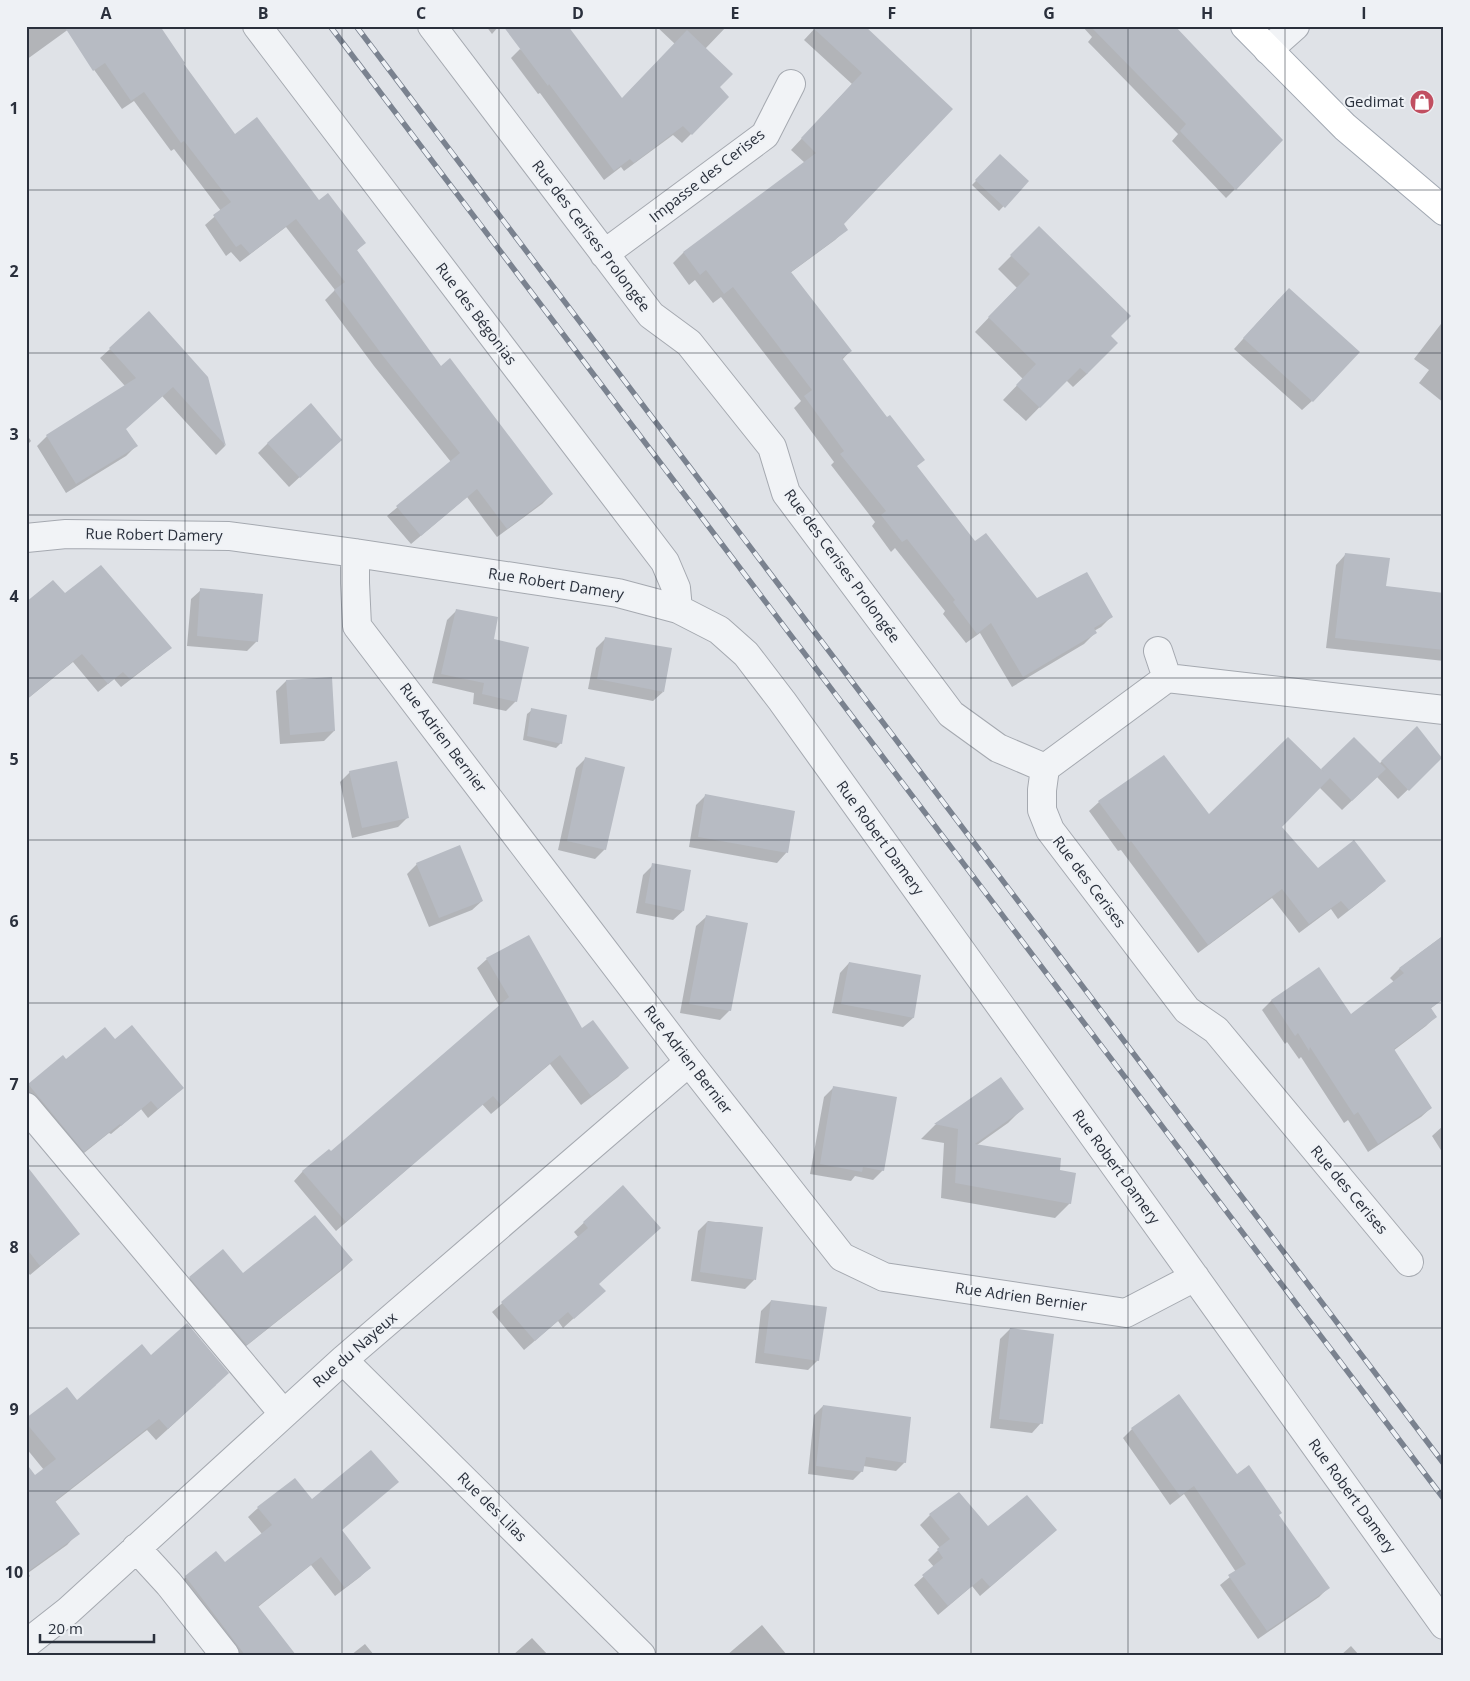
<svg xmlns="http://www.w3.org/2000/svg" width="1470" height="1681" viewBox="0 0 1470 1681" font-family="'Open Sans',sans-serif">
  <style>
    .shadow { fill: #0003 }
    .building { fill: #b7bbc3 }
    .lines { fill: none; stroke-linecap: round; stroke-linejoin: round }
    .minor-casing { stroke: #a5a9b0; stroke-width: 30 }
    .major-casing { stroke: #a0a7b1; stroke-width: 30 }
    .minor { stroke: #f1f3f6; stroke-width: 28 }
    .major { stroke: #fff; stroke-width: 28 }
    .rail-casing { stroke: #7a828f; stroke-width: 5.5 }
    .rail { stroke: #eef1f5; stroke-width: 4; stroke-dasharray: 11; stroke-linecap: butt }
    .grid { fill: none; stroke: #2a303c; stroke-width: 1; stroke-opacity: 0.55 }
    .labels { text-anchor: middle; stroke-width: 4; stroke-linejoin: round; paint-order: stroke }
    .poi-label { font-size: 15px; fill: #2a303c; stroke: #eef1f5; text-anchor: end }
    .street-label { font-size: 15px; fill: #2a303c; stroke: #eef1f5 }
    .neatline { fill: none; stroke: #2a303c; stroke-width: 2 }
    .grid-label { font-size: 16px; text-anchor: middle; font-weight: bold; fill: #2a303c }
  </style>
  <rect width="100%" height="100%" fill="#dfe2e7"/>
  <path class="shadow" d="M26,26H73L26,60Z
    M486,26H499L492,34Z
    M656,26H727L705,49L718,87L728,97L682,143L673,135L624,171L621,167L604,180L540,93L538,94L511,58L520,49L621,100L675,44Z
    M817,26L951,109L842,224L846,229L835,240L790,273L850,351L842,360L916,467L975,543L1037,599L1112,616L1101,627L1094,631L1095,633L1084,644L1012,687L980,633L966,643L943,614L945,611L895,548L891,552L872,526L875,522L831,465L834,462L794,408L801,401L721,297L713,303L695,280L689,285L673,263L683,253L805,163L791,150L852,84L804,40Z
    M1082,26H1174L1235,189L1226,198L1172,141L1178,134L1088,42L1092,37Z
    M85,57L182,64L234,136L319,202L364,243L356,251L441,367L552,494L542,504L497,537L467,497L411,544L387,516L451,462L374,366L325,300L335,290L286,227L240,262L231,252L226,256L205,225L221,211L174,149L171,151L134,101L122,109Z
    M1000,156L1027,181L999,211L972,185Z
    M1039,228L1109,336L1087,374L1073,387L1066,380L1026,421L1003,400L1023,379L975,332L1017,288L998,269Z
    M1279,299L1312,401L1302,410L1234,349Z
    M1444,320V403L1419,383L1429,370L1414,359Z
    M110,349L207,378L225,446L216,455L162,396L125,429L136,446L126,456L66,493L37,446L47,436L125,386L100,358Z
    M26,433L31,441L26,446Z
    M268,443L330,449L289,487L258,453Z
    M1345,555L1385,587L1444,594V661L1326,648L1336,565Z
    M201,590L257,641L247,651L187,646L191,599Z
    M65,594L170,648L161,656L121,687L114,679L98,692L73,662L26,700V604Z
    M457,610L493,640L516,701L506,711L473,704L474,693L432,683L447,620Z
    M606,638L663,692L653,701L588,689L596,648Z
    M331,678L334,731L324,741L280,744L276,691L286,681Z
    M532,710L561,743L556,748L523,740L527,714Z
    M1417,728L1441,758L1398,799L1377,777L1342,810L1319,787L1280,827L1317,870L1384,881L1375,890L1338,919L1331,909L1299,933L1272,898L1198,953L1121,850L1118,851L1089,811L1099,802L1209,816L1321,771L1354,739L1379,764Z
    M586,758L605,849L595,859L558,850L576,768Z
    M350,772L408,817L398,827L352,838L340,782Z
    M706,795L794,812L786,853L777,863L689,847L696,805Z
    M417,864L482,901L472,910L429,927L407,874Z
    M653,865L683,911L673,920L636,913L643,875Z
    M706,917L730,1010L720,1020L680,1013L696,926Z
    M1444,935V998L1430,1009L1436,1016L1426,1026L1393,1051L1431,1108L1421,1117L1368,1152L1348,1120L1344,1123L1301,1057L1299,1059L1287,1042L1285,1044L1262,1010L1271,1001L1319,969L1350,1016L1394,982L1390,978L1400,968Z
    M487,959L582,1030L627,1068L618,1077L581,1105L550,1064L491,1114L482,1104L336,1231L294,1181L303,1171L331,1153L500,1007L477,968Z
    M849,963L919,976L913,1018L903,1027L832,1013L840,973Z
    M114,1041L183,1088L148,1118L141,1109L111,1134L109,1133L74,1161L26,1103V1087L63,1057L66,1061Z
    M1001,1078L1022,1109L1008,1123L977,1145L1058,1171L1070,1203L1055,1218L941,1198L944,1143L921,1139L935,1125Z
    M834,1087L883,1170L873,1180L855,1176L851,1181L810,1174L824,1097Z
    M1444,1125V1155L1432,1136Z
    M26,1169L79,1234L30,1275L26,1270Z
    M623,1186L598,1284L604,1291L563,1328L558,1321L524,1350L492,1312L578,1237L574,1232Z
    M708,1221L761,1228L754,1280L745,1289L691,1281L698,1231Z
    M352,1260L342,1270L236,1354L181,1288L190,1278L243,1275Z
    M771,1301L818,1360L808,1370L755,1363L761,1311Z
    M1010,1329L1041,1423L1032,1433L990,1428L1000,1339Z
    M151,1356L216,1385L156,1440L147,1430L55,1502L78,1533L67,1545L28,1573L30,1576L26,1580V1483L44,1470L26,1448V1420L76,1402Z
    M1179,1395L1236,1476L1278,1515L1328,1588L1319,1597L1258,1639L1220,1585L1236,1572L1184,1494L1170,1505L1123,1438L1132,1429Z
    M823,1406L905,1462L896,1471L863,1466L862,1471L853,1480L808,1474L814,1415Z
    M959,1494L988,1528L1056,1530L980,1596L972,1586L938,1615L914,1585L934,1567L928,1560L940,1548L920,1525L930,1515Z
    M311,1501L341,1530L369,1568L360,1577L335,1596L311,1565L258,1607L295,1655H228L177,1586L186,1577L224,1564L262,1534L248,1517L258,1508Z
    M762,1625L787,1655H727Z
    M532,1638L548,1655H513Z
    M365,1644L374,1655H351Z
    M1351,1646L1359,1655H1341Z"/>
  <path class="building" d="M64,26H160L185,63L184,64L235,134L257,117L319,200L328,193L366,243L357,250L441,366L450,358L553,494L507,529L477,489L421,536L396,506L460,453L383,356L334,290L345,282L296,219L250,254L241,244L236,247L213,215L231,202L184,141L181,143L144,92L131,101L105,63L93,71Z
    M503,26H568L622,98L687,30L733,74L720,87L729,97L692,135L683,126L634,163L630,159L614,171L549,84L548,86Z
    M811,26H865L953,109L844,224L848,230L791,272L852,351L842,358L887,417L890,415L925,460L917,466L975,541L986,533L1037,598L1087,572L1113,617L1094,628L1097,633L1023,677L991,623L977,634L953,602L955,600L907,539L902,542L881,515L886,511L840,454L844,451L804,396L812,390L733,287L724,294L706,270L700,275L683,252L816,153L801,138L862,73Z
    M1090,26H1175L1283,140L1236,190L1180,131L1186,124Z
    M1000,154L1029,181L1005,208L975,180Z
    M1039,226L1131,316L1111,336L1118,343L1087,374L1080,368L1040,408L1016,385L1036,364L988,317L1030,274L1010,255Z
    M1289,288L1360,352L1313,402L1243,338Z
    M149,311L208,377L226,446L173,387L126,429L138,446L76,484L46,435L136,378L109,348Z
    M311,403L342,440L300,478L267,443Z
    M1345,553L1390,558L1386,586L1444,593V650L1335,638Z
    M101,565L172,648L130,679L123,672L108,684L82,654L26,700V602L53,580L65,593Z
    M200,588L263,594L258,642L197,636Z
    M456,609L498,617L494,639L529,647L517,702L482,694L484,683L441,674Z
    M605,637L672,648L664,692L597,679Z
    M332,677L335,731L290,735L286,680Z
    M531,708L567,715L562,744L527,736Z
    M1417,726L1442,758L1409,791L1381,761Z
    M1288,737L1330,778L1282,827L1318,868L1354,840L1386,881L1349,910L1341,901L1309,924L1282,889L1208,945L1131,841L1129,843L1098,801L1164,755L1209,814Z
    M1354,737L1386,769L1352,801L1321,769Z
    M585,757L625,767L606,850L567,841Z
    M397,761L409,818L362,828L349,771Z
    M705,794L795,811L788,853L698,837Z
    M460,845L483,901L439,918L416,863Z
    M652,863L691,870L684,911L645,903Z
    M706,915L748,923L731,1011L689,1004Z
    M529,935L582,1028L593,1020L629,1068L591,1096L560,1055L501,1105L493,1096L346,1222L302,1171L329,1149L331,1151L509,997L486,958Z
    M1444,935V999L1431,1008L1437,1017L1394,1049L1432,1108L1378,1144L1358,1112L1354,1115L1310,1047L1309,1051L1298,1033L1295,1036L1271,1000L1319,967L1351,1014L1404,973L1399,968Z
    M849,962L921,975L914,1018L841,1004Z
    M132,1025L184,1088L158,1109L151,1101L121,1126L120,1124L84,1152L28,1084L63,1055L66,1059L105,1027L115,1039Z
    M1001,1077L1024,1109L975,1144L1061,1158L1060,1170L1076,1173L1071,1204L955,1183L958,1129L934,1124Z
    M833,1086L897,1097L884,1171L863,1167L862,1172L820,1164Z
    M26,1165L80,1234L40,1266L26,1248Z
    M623,1185L661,1228L599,1284L606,1291L574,1319L568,1312L535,1341L501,1302L588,1228L583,1222Z
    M315,1215L353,1260L247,1345L189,1277L223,1249L243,1273Z
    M707,1222H720L763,1227L756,1280L700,1272Z
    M771,1300L827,1307L819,1361L764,1353Z
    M187,1323L229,1373L168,1429L159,1419L55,1501L80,1534L26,1573V1463L35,1475L56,1459L26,1423V1418L67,1387L77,1400L142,1344L151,1355Z
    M1010,1328L1054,1334L1043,1424L999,1419Z
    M1179,1394L1237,1474L1249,1465L1282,1513L1279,1515L1330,1588L1267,1631L1228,1575L1246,1564L1194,1486L1180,1496L1131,1428Z
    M823,1405L911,1417L906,1463L866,1457L863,1472L816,1466Z
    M371,1450L399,1482L342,1530L371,1568L345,1588L321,1557L258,1606L296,1655H245L185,1576L216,1551L225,1562L272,1525L257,1507L295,1478L312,1499Z
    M959,1492L988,1526L1027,1495L1057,1530L990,1587L982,1578L948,1606L922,1575L943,1558L937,1549L950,1539L929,1514Z"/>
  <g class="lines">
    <defs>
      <path id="minor" d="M257,26L665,562L676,588L678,609
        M432,26L651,315L689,343L772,447L786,493L951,714L998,748L1045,768
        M1268,50L1295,26
        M604,254L765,135L791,84
        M26,538L66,534L229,536L355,553L618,593L678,609L719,630L746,654L782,701L1444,1625
        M355,553V583L357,626L689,1062L842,1257L884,1277L1126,1313L1195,1277
        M1158,651L1167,678
        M26,1107L283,1413
        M1409,1262L1216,1030L1187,1010L1050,830L1042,810V790L1045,768L1167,678L1444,710
        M343,1360L641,1655
        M136,1548L169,1584L225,1655
        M26,1644L68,1611L343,1360L689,1062"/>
      <path id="major" d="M1245,26L1345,127L1444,211"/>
    </defs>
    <use href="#minor" class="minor-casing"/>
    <use href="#major" class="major-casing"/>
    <use href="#minor" class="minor"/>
    <use href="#major" class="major"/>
    <defs>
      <path id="rail" d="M330,26L1444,1499
        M356,26L1444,1464"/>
    </defs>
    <use href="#rail" class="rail-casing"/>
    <use href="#rail" class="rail"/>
  </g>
  <path class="grid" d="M185,26V1655M342,26V1655M499,26V1655M656,26V1655M814,26V1655M971,26V1655M1128,26V1655M1285,26V1655M26,190H1444M26,353H1444M26,515H1444M26,678H1444M26,840H1444M26,1003H1444M26,1166H1444M26,1328H1444M26,1491H1444"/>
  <defs>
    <symbol id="shop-disc" viewBox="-11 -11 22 22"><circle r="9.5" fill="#c14f61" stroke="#eef1f5"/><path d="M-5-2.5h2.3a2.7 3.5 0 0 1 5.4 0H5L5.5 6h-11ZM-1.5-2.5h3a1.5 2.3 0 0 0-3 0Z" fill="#fff"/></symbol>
  </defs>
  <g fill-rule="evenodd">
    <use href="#shop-disc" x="1408" y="88" width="28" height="28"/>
  </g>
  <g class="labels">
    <g class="poi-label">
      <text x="1404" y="107">Gedimat</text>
    </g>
    <g class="street-label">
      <text transform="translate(707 176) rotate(-38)" y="5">Impasse des Cerises</text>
      <text transform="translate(591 236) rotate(53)" y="5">Rue des Cerises Prolongée</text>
      <text transform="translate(476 314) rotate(53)" y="5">Rue des Bégonias</text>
      <text transform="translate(154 535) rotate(1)" y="5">Rue Robert Damery</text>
      <text transform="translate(842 566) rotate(54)" y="5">Rue des Cerises Prolongée</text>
      <text transform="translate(556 584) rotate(9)" y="5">Rue Robert Damery</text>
      <text transform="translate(443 738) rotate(53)" y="5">Rue Adrien Bernier</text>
      <text transform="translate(880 838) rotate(54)" y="5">Rue Robert Damery</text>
      <text transform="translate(1089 882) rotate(53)" y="5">Rue des Cerises</text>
      <text transform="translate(688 1060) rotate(52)" y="5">Rue Adrien Bernier</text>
      <text transform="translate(1116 1167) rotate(54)" y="5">Rue Robert Damery</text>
      <text transform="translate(1349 1190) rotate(50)" y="5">Rue des Cerises</text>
      <text transform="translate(1021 1297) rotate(8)" y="5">Rue Adrien Bernier</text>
      <text transform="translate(355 1350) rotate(-41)" y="5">Rue du Nayeux</text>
      <text transform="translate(1352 1496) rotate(54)" y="5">Rue Robert Damery</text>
      <text transform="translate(492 1507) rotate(45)" y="5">Rue des Lilas</text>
    </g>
  </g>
  <rect width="1470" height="1681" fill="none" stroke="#eef1f5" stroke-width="55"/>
  <path d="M40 1634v8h114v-8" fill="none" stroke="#2a303c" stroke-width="2.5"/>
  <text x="48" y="1634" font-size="15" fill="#2a303c" stroke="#eef1f5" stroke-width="4" paint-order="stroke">20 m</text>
  <rect x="28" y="28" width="1414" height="1626" class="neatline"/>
  <g class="grid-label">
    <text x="106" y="19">A</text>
    <text x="263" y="19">B</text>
    <text x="421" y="19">C</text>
    <text x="578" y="19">D</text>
    <text x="735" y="19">E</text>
    <text x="892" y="19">F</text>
    <text x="1049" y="19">G</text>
    <text x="1207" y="19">H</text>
    <text x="1364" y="19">I</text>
    <text x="14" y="114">1</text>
    <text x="14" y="277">2</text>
    <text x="14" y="440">3</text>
    <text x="14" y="602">4</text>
    <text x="14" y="765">5</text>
    <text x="14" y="927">6</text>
    <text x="14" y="1090">7</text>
    <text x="14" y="1253">8</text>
    <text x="14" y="1415">9</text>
    <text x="14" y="1578">10</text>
  </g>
</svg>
